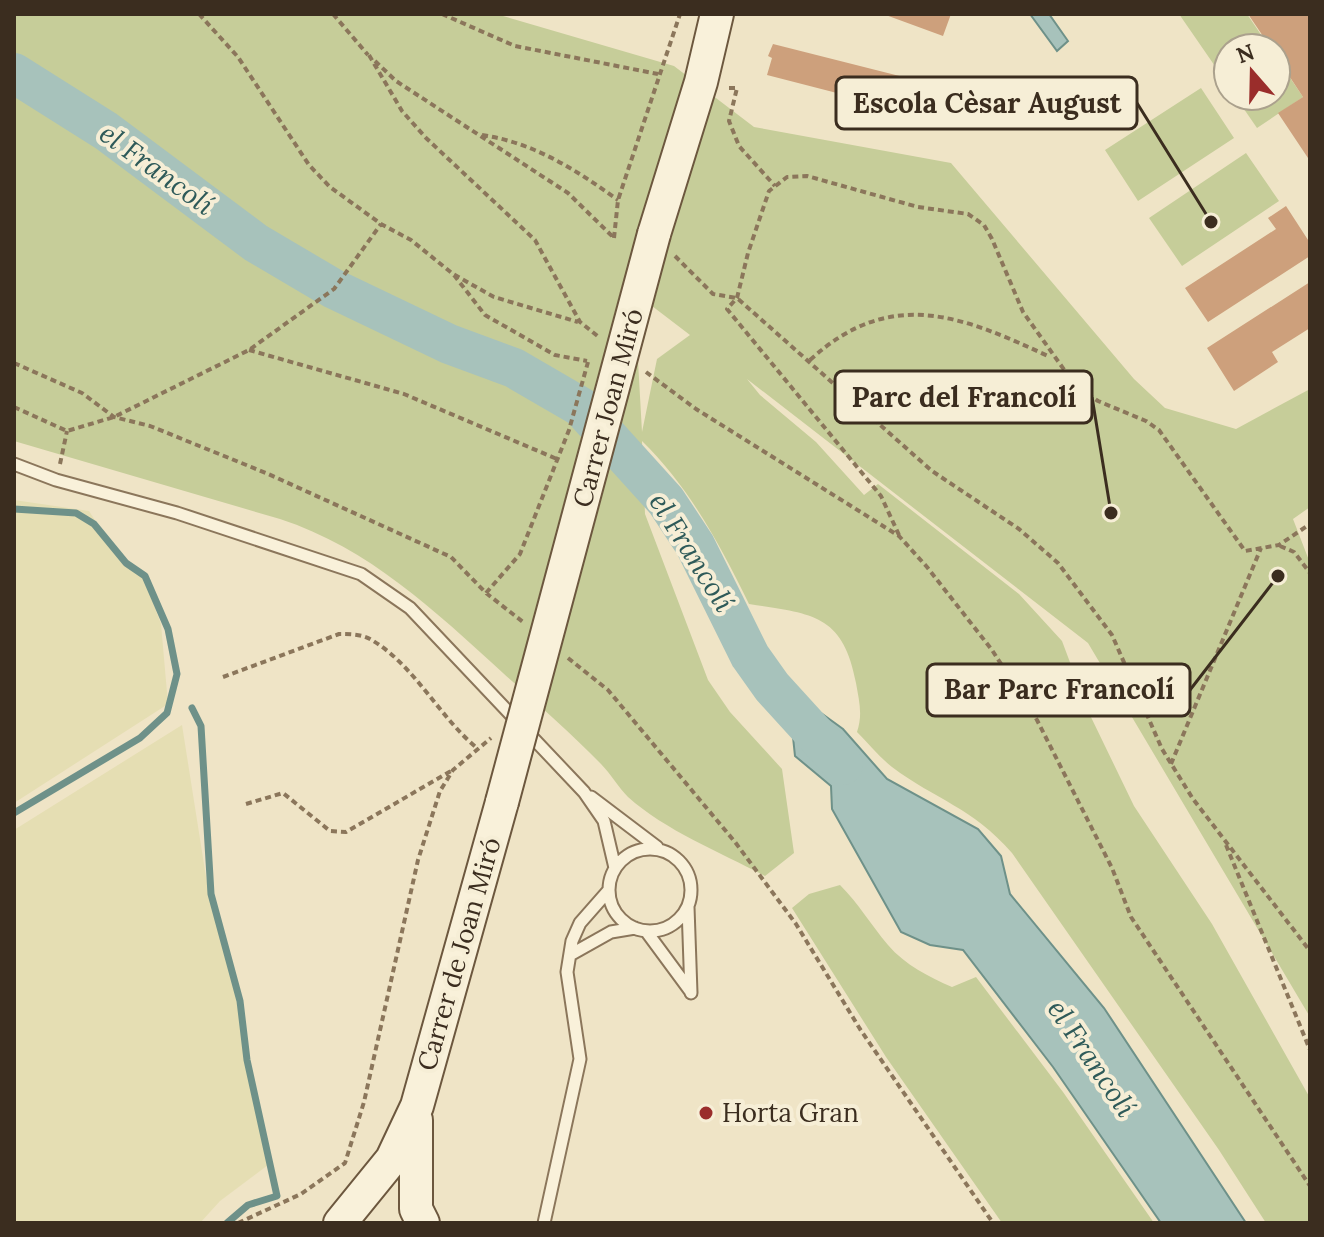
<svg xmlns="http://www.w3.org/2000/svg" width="1324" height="1237" viewBox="0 0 1324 1237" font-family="Lora,serif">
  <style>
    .farmland { fill: #e5deb3 }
    .green { fill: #c6cd99; fill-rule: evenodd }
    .water { fill: #a7c2bb; stroke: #6e9189; stroke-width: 2 }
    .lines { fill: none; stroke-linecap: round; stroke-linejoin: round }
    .stream { stroke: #6e9189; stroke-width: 7 }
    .river { stroke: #a7c2bb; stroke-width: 40 }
    .building { fill: #cda07c }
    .lane-casing { stroke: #8b765b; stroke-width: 15 }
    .secondary-casing { stroke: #6c573e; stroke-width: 36 }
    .path { stroke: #8b765b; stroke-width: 4; stroke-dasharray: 6 4; stroke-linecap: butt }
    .lane { stroke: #f9f1da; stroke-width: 11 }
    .secondary { stroke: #f9f1da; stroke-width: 32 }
    .secondary-bridge-casing { stroke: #6c573e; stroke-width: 36; stroke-linecap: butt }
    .secondary-bridge { stroke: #f9f1da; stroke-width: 32 }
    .poi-dot { fill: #9a2d2b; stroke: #f6eed6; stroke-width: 3 }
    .labels { text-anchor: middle; stroke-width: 8; stroke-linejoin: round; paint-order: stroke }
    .street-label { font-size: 26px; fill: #3b2d1f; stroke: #f6eed6 }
    .poi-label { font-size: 26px; fill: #3b2d1f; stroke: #f6eed6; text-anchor: start }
    .water-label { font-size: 28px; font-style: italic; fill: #2e5a59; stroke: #f6eed6 }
    .leader { fill: none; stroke: #3b2d1f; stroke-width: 3 }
    .callout-dot { fill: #3b2d1f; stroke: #f6eed6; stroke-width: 3 }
    .callout { fill: #f6eed6; stroke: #3b2d1f; stroke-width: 3 }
    .callout-label { font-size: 28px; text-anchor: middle; font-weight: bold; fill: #3b2d1f }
  </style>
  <rect width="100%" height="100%" fill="#efe4c6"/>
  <path class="farmland" d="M14,500L89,511L124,565L143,576L161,624L168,704L14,803Z
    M182,725L209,896L226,945L268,1165L220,1201L200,1223H14V830Z"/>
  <path class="green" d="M14,14H496L674,66L754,127L951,163L1134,379L1165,408L1236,429L1310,389V507L1293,519L1310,563V1017L1088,643L747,379L760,395L816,442L864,495L878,484L1019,594L1062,641L1089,713L1134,806L1212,924L1310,1098V1223H1266L1219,1150L1012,853C972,807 936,800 892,767C879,757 868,743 857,732C863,714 859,701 856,683C843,613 811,614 749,604C720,545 690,488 642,441L645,514L708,680L730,712L782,769L794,853L765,876C720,852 666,831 628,797C618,787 611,774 601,764C570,732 536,703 503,673C435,611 369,548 280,519L14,441ZM652,306L690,335L657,359L642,432L637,343Z
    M1179,14H1247L1270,48H1228V85Z
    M1276,57L1303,97L1257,128L1235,96H1276Z
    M1201,88L1234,138L1138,201L1105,150Z
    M1246,153L1279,201L1182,266L1149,218Z
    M840,885C859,904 871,925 888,945C905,965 929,977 952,987L976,977L1063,1092L1154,1223H1002L886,1057L792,908L809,894Z"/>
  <path class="water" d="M1030,14H1049L1068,41L1057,51Z
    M821,713L843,729L887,779L978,829L1001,856L1010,894L1104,1008L1246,1223H1161L1053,1067L963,950L930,945L901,932L832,809L831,786L795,756L793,737Z"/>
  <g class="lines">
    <path class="stream" d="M14,509L76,513L94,524L126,563L145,576L168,629L177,674L167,713L140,738L14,813
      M192,708L201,726L211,894L240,1001L247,1060L277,1196L248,1205L227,1223"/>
    <path class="river" d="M14,73L106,131L256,243L334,289L449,344L514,368L581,407L666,501L695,545L750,656L772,687L843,765"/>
  </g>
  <path class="building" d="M883,14H951L943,36Z
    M1248,14H1310V161L1278,113L1303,97L1276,56V48H1271Z
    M773,44L943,87L940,100L935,99L930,117L767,75L772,58L768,56Z
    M1286,206L1310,243V256L1208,322L1185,288L1276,229L1268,218Z
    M1310,282V328L1272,352L1278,362L1234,391L1207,348Z"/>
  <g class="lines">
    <defs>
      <path id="lane" d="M14,464L56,480L177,513L361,574L410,608L584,792L604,821L615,868
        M591,797L657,847
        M609 890a41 41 0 1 1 82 0a41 41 0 1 1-82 0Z
        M688,907L691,993
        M646,931L691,992
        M570,955L611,932L635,928
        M544,1223L580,1059L567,972L572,941L580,923L609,890"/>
      <path id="secondary" d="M654,234L701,82L717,14
        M416,1120V1209L423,1223
        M340,1223L392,1159L417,1106L502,802"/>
    </defs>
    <use href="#lane" class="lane-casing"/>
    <use href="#secondary" class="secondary-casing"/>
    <path class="path" d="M199,14L238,57L309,165L330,187L381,224L411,240L453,274L494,297L578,322
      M333,14L368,55
      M442,14L515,46L658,74
      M369,55L402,111L426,138L535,240L580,322L600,338
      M375,61L396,81L568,193L614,238
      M729,88H737L729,121L739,146L775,186
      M482,135C535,143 576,170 618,200
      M614,238L618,200L680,14
      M675,256L713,294L737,298L932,471L1019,529L1058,563L1112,635L1162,749L1193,799L1310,951
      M454,275L485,315L555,355L587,361
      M249,350L404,394L557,459
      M810,360C891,286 962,316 1050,357
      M14,363L82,393L114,417L150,426L266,473L451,557L486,593L523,622
      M646,372L696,409L899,536L927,567L992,650L1037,720L1112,868L1131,917L1310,1186
      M14,407L67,431L114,417L249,350L334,289L381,224
      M60,464L67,431
      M899,535L881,496L727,309L737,298L748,253L769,191L787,177L807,176L918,207L968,214L984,225L992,239L1023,312L1075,385L1098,401L1146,421L1159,430L1245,551L1279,545L1310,524
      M1280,546L1294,552L1310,573
      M486,593L520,554L569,430L588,362
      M568,658L608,690L735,842L796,924L860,1029L993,1223
      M223,677L339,634C349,634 361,634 370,639C414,664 439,717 477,748
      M1171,764L1261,548
      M246,804L283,793L330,831L346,832L451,771
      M1226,845L1310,1050
      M238,1223L301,1194L345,1163L364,1102L418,860L440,791L453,770L491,738"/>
    <use href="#lane" class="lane"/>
    <use href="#secondary" class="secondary"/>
    <defs>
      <path id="secondary-bridge" d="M502,802L654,234"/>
    </defs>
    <use href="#secondary-bridge" class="secondary-bridge-casing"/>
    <use href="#secondary-bridge" class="secondary-bridge"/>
  </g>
  <circle class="poi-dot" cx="706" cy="1113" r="8"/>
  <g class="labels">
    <g class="street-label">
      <text transform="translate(608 408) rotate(-75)" y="9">Carrer Joan Miró</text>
      <text transform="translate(459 954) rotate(-74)" y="9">Carrer de Joan Miró</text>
    </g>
    <g class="poi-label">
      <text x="722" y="1122">Horta Gran</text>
    </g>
    <g class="water-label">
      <text transform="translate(157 169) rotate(36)" y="10">el Francolí</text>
      <text transform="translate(692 552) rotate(58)" y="10">el Francolí</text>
      <text transform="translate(1092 1058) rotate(56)" y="10">el Francolí</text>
    </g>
  </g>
  <path class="leader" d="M1211 222L1137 103M1111 513L1092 397M1278 576L1190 690"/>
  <g class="callout-dot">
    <circle cx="1211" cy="222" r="8"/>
    <circle cx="1111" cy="513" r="8"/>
    <circle cx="1278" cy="576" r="8"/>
  </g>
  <g class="callout">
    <rect x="836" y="77" width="301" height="52" rx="8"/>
    <rect x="835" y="371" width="257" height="52" rx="8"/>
    <rect x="927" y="664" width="263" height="52" rx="8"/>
  </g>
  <g class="callout-label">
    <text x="987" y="113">Escola Cèsar August</text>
    <text x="964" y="407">Parc del Francolí</text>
    <text x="1059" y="699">Bar Parc Francolí</text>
  </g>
  <rect width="1324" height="1237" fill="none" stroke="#3b2d1f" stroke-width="32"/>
  <g transform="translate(1252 72) rotate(340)"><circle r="38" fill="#f6eed6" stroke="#aba18d" stroke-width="2"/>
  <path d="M0-6L14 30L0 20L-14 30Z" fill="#9a2d2b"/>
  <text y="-12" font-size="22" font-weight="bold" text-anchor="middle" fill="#3b2d1f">N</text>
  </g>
</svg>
